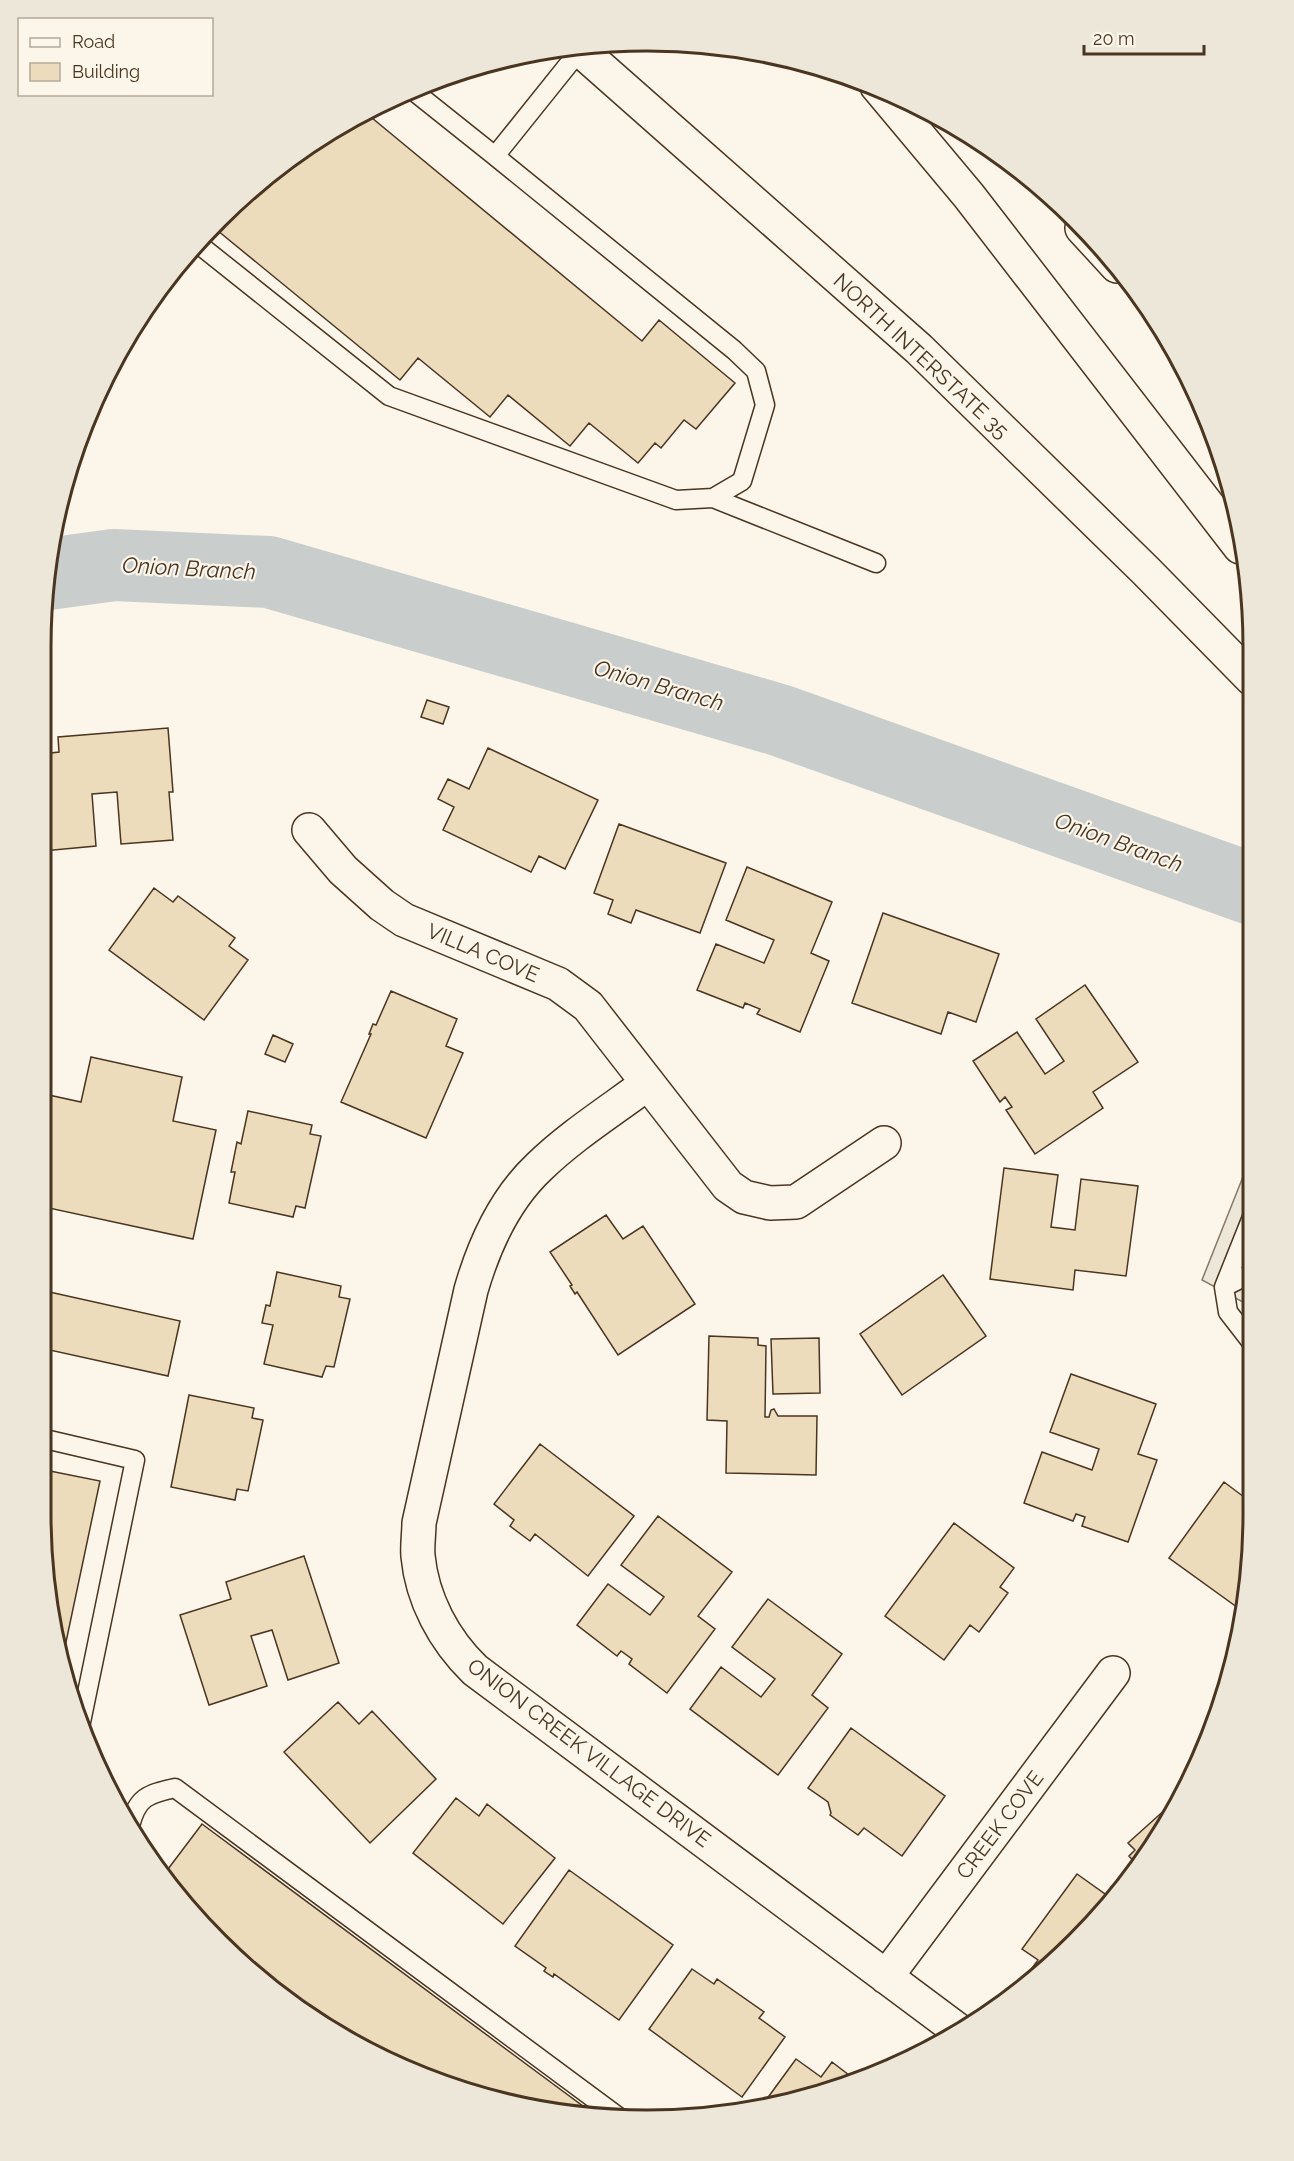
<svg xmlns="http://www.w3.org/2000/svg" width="1294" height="2161" viewBox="0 0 1294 2161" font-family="Raleway,sans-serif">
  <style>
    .parking { fill: #ede7d9; stroke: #887966; stroke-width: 1.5 }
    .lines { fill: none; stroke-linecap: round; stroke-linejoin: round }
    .river { stroke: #c9cecd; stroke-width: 72 }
    .building { fill: #ecdcbc; stroke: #4a3520; stroke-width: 1.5 }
    .service-casing { stroke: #4a3520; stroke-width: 21 }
    .minor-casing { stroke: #4a3520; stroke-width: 36 }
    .secondary-casing { stroke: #4a3520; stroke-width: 36 }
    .motorway-casing { stroke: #4a3520; stroke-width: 36 }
    .service { stroke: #fbf6e9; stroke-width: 18 }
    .minor { stroke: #fbf6e9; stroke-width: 33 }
    .secondary { stroke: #fbf6e9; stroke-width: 33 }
    .motorway { stroke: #fbf6e9; stroke-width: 33 }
    .labels { text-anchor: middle; stroke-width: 4.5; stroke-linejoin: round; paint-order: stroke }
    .street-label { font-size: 21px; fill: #4a3520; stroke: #fbf6e9 }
    .water-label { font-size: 22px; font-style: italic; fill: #4a3520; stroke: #fbf6e9 }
    .rim { fill: none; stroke: #4a3520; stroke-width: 3 }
  </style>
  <rect width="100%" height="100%" fill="#fbf6e9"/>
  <path class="parking" d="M1252,1154V1307L1202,1280Z"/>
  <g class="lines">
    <path class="river" d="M48,574L114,565L269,572L779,720L1252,889"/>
  </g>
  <path class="building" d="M366,113L642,341L659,320L735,383L696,429L684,420L661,448L655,443L638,463L589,423L570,446L508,395L490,417L418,358L400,380L212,226L218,218L310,143Z
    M427,700L449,707L443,724L421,717Z
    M168,728L173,792H169L173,840L121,844L117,792L92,794L96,846L43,851L42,754L59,752L58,737Z
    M488,748L598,800L565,869L539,856L531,872L443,830L454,807L438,799L448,779L469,789Z
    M619,824L726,863L700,933L636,910L631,923L608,914L613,900L594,893Z
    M747,867L832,902L811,953L829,961L800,1032L757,1014L760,1009L745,1003L743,1008L697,990L716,944L764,963L774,940L726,920Z
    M154,888L173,902L178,896L235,938L229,946L248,960L204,1020L109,950Z
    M883,913L999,954L976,1022L948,1012L941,1034L852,1003Z
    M1085,985L1138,1062L1093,1092L1103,1108L1035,1154L1006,1110L1012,1107L1005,1097L1000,1102L973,1061L1017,1032L1045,1074L1064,1061L1036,1019Z
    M391,991L457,1019L446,1046L463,1053L426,1138L341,1102L371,1034H369L373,1024L376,1025Z
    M273,1035L293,1044L285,1062L265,1054Z
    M91,1057L182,1077L173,1121L216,1130L193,1239L44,1207V1094L81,1102Z
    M248,1111L312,1125L310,1134L321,1136L305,1208L296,1206L293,1217L229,1203L235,1172H231L237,1142L241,1144Z
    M1004,1168L1058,1175L1051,1227L1075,1230L1081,1179L1138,1186L1126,1276L1075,1270L1073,1290L990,1279Z
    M606,1215L623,1239L643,1226L695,1304L618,1355L577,1292L575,1294L570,1286L572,1285L550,1252Z
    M277,1272L341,1286L339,1297L350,1299L334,1367L326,1366L322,1377L264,1364L273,1325L262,1323L266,1305L270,1306Z
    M943,1275L986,1336L902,1395L860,1334Z
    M45,1291L180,1321L168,1376L45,1349Z
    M709,1336L758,1338V1345L766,1346L765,1417H769L771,1410L774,1409L778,1416H817L816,1475L726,1473L727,1421L707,1420Z
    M819,1338L820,1393L773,1394L771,1339Z
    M1071,1374L1156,1404L1138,1454L1157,1460L1128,1542L1082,1526L1085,1517L1076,1514L1073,1521L1024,1503L1042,1452L1092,1470L1099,1449L1050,1432Z
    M189,1395L254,1408L252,1418L263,1420L248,1491L237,1489L235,1500L171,1487Z
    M540,1444L634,1516L588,1576L535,1534L530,1541L510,1526L514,1520L494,1504Z
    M45,1470L100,1481L62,1661L46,1594Z
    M1224,1482L1252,1503V1554L1241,1610L1169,1558Z
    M658,1516L732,1572L698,1616L715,1629L667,1693L629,1664L632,1659L621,1651L617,1656L577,1625L608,1584L650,1615L664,1597L621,1565Z
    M954,1523L1014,1568L1000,1587L1008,1593L979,1632L970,1625L944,1660L885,1616Z
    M304,1556L339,1663L288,1680L272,1630L251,1636L267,1686L209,1705L180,1615L231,1599L226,1582Z
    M768,1599L842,1654L812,1695L828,1708L778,1775L690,1709L721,1667L761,1697L775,1679L732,1647Z
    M338,1702L359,1724L372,1711L436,1779L370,1843L284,1752Z
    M851,1728L945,1796L902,1856L864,1828L858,1835L830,1815L831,1813L828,1802L808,1788Z
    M456,1798L479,1816L487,1804L555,1858L503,1924L413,1853Z
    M1178,1798L1151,1851L1139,1867L1129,1856L1135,1850L1128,1843Z
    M202,1824L595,2115L529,2109L452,2088L378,2058L278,1995L162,1877Z
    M569,1870L673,1945L619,2020L554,1974L553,1977L544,1971L546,1968L515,1946Z
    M1077,1874L1112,1899L1076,1943L1023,1989L1019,1986L1038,1960L1022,1949Z
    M692,1969L714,1984L717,1979L764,2012L759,2018L785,2037L742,2097L649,2029Z
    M796,2059L821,2077L832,2062L858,2082L842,2088L761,2107Z"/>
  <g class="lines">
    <defs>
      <path id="service" d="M411,89L495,156L580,50
        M495,156L734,350L756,371L765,405L742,481L713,498
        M197,243L389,396L676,500L713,498L876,563
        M1252,1217L1224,1287L1228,1312L1252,1343
        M1224,1287L1252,1273
        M45,1439L135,1460L80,1727
        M130,1826C137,1797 148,1794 175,1788L620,2118"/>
      <path id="minor" d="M309,830L343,870L382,905L404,920L558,984L588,1006L728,1186L744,1197L770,1203L796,1202L884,1143
        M648,1083C612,1110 572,1135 539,1167C505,1199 484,1245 471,1290L419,1523C419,1534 417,1546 418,1556C422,1599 444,1640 475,1670L959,2031
        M886,1977L1113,1673"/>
      <path id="secondary" d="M577,47L919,349L1146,571L1252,679"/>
      <path id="motorway" d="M877,86L969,196L1240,547
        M1082,228L1117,266"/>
    </defs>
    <use href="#service" class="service-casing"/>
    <use href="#minor" class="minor-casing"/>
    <use href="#secondary" class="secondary-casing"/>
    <use href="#motorway" class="motorway-casing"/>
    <use href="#service" class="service"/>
    <use href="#minor" class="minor"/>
    <use href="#secondary" class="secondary"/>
    <use href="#motorway" class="motorway"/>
  </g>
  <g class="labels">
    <g class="street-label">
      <text transform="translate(921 356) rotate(43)" y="7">NORTH INTERSTATE 35</text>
      <text transform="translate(483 953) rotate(23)" y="7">VILLA COVE</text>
      <text transform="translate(589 1753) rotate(37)" y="7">ONION CREEK VILLAGE DRIVE</text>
      <text transform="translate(1000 1825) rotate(-53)" y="7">CREEK COVE</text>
    </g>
    <g class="water-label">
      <text transform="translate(189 568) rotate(3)" y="8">Onion Branch</text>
      <text transform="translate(659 685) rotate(16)" y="8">Onion Branch</text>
      <text transform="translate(1119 842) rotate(20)" y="8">Onion Branch</text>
    </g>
  </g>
  <path d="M0 0H1294V2161H0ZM647 51H647A596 596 0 0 1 1243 647V1514A596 596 0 0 1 647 2110H647A596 596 0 0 1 51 1514V647A596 596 0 0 1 647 51Z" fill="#ede7d9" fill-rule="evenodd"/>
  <path class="rim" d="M647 51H647A596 596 0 0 1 1243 647V1514A596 596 0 0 1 647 2110H647A596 596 0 0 1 51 1514V647A596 596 0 0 1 647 51Z"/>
  <rect x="18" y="18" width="195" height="78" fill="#fbf6e9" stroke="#b4a999" stroke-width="1.5"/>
  <rect x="30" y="38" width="30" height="9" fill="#fbf6e9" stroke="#b4a999" stroke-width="1.5"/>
  <text x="72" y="48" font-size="18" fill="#4a3520">Road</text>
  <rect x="30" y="63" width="30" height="18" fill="#ecdcbc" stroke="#b4a999" stroke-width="1.5"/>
  <text x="72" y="78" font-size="18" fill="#4a3520">Building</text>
  <path d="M1084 45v9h120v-9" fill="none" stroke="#4a3520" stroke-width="3"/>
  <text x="1093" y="45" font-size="18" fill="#4a3520" stroke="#fbf6e9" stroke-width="4.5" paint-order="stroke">20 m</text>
</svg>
